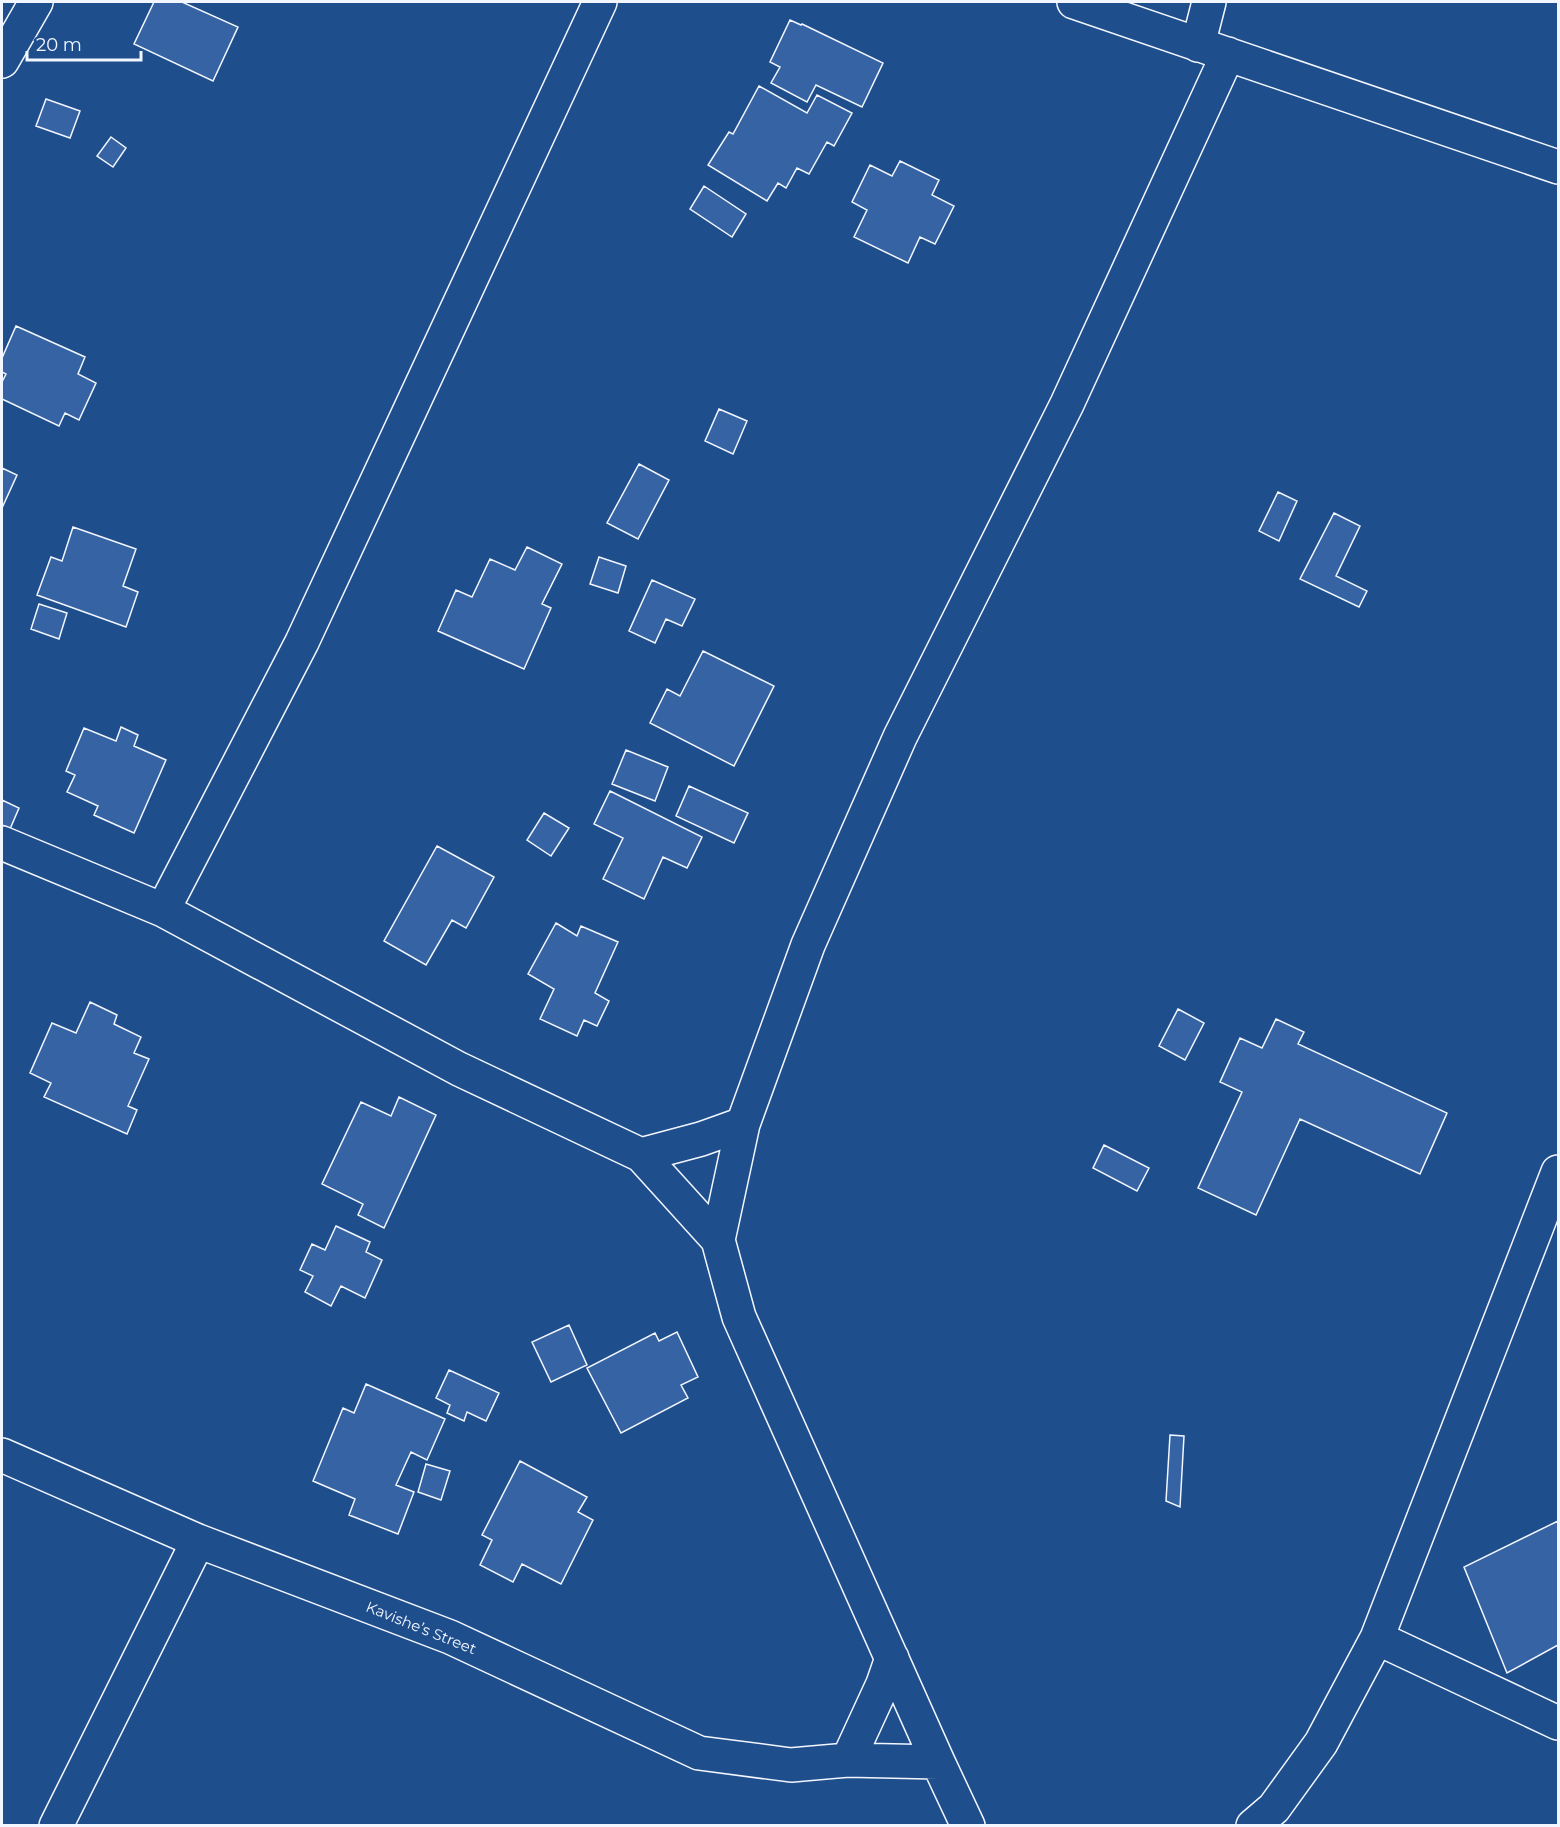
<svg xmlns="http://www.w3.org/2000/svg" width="1560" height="1827" viewBox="0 0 1560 1827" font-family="Montserrat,sans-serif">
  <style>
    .building { fill: #3563a3; stroke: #f2f6ff; stroke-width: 1.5 }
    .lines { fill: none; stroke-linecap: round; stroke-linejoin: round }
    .minor-casing { stroke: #f2f6ff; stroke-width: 36 }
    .minor { stroke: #1f4e8c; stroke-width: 33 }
    .labels { text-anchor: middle; stroke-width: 4.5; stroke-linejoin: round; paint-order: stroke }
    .street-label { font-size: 15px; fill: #f2f6ff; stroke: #1f4e8c }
  </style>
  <rect width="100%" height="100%" fill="#1f4e8c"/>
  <path class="building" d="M154,2H182L238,27L213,81L134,44Z
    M790,20L801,25L802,24L883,63L862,107L816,85L807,102L771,83L780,67L770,62Z
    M759,86L807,113L817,95L852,113L834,146L827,142L809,174L797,168L786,188L778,183L767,201L708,165L729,132L733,134Z
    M46,99L80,111L70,138L36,126Z
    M111,137L126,148L113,167L97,156Z
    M900,161L939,180L932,195L954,206L935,244L920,237L908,263L854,237L867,210L852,202L870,165L892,176Z
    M704,186L746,214L732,237L690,209Z
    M16,326L85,357L78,374L96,383L79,420L65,413L59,426L2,399V382L6,374L2,372V358Z
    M719,409L747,421L733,454L705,441Z
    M639,464L669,480L638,539L607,523Z
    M2,468L17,475L2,508Z
    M1278,492L1297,501L1279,541L1259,531Z
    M1334,513L1360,526L1336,576L1367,591L1359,607L1300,579Z
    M73,527L136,549L123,586L138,592L126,627L37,595L51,557L62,561Z
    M527,547L562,564L542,604L551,608L524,669L438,631L456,590L472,597L490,559L515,570Z
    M599,557L626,566L618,593L590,584Z
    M652,580L695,599L682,626L666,619L655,643L629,631Z
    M39,604L67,613L59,639L31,629Z
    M703,651L774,686L734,766L650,723L667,689L680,696Z
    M121,727L138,735L134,746L166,760L134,833L94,815L98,806L67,792L75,775L66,771L84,728L116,741Z
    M626,750L668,767L655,801L612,784Z
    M689,786L748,813L734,843L676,816Z
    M610,791L702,837L687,868L663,857L644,899L603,879L623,838L594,824Z
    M2,800L19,808L10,829L2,825Z
    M544,813L569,828L551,856L527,840Z
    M437,846L494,877L466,928L452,920L426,965L384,941Z
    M556,923L577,936L581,926L618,942L595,993L609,1001L597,1026L584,1020L577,1036L540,1019L554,989L528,974Z
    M90,1002L117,1015L114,1024L141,1037L134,1053L149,1059L128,1106L137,1110L127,1134L44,1097L51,1083L30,1073L52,1023L76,1033Z
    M1178,1009L1204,1023L1185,1060L1159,1046Z
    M1276,1019L1304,1032L1298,1044L1447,1113L1420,1174L1300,1119L1256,1215L1198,1188L1242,1092L1220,1082L1240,1038L1262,1048Z
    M399,1097L436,1115L384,1228L358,1215L363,1204L322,1184L361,1102L391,1116Z
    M1104,1145L1149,1168L1137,1191L1093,1168Z
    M336,1226L370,1242L366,1252L382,1260L365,1298L341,1286L331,1306L305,1292L313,1276L300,1270L312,1244L325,1250Z
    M569,1325L587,1365L551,1382L532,1342Z
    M677,1332L698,1377L681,1385L688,1398L621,1433L587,1368L655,1333L659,1341Z
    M449,1370L499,1393L486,1421L467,1412L464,1421L447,1413L450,1405L436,1398Z
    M366,1384L445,1419L427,1460L411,1452L396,1485L414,1492L398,1534L349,1515L355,1499L313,1481L343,1408L354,1413Z
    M1170,1435L1184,1436L1180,1507L1166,1501Z
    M520,1461L587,1497L578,1512L593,1520L561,1584L522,1564L513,1582L480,1565L492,1540L482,1535Z
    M426,1464L450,1471L441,1500L418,1492Z
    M1558,1521V1645L1507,1673L1464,1567Z"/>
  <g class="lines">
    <defs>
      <path id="minor" d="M1074,2L1558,167
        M1198,45L1209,2
        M2,61L36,2
        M2,843L163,910L459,1069L641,1155L718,1240
        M163,910L302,642L600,2
        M641,1155L701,1139L743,1124
        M2,1455L198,1541L450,1637L699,1753L791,1765L848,1760L938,1762
        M1377,1638L1558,1723
        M848,1760L883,1684L892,1658
        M56,1826L198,1541
        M968,1826L938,1762L739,1317L718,1240L743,1124L808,945L900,737L1067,404L1228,54
        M1253,1826L1274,1808L1321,1743L1377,1638L1558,1172"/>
    </defs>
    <use href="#minor" class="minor-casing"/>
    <use href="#minor" class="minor"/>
  </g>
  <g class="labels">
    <g class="street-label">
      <text transform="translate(421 1628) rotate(22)" y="5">Kavishe’s Street</text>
    </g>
  </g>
  <rect width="1560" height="1827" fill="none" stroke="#f2f6ff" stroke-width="6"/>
  <path d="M27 51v9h114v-9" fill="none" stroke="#f2f6ff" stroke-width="3"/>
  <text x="36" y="51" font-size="18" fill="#f2f6ff" stroke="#1f4e8c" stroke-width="4.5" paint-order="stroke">20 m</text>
</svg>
